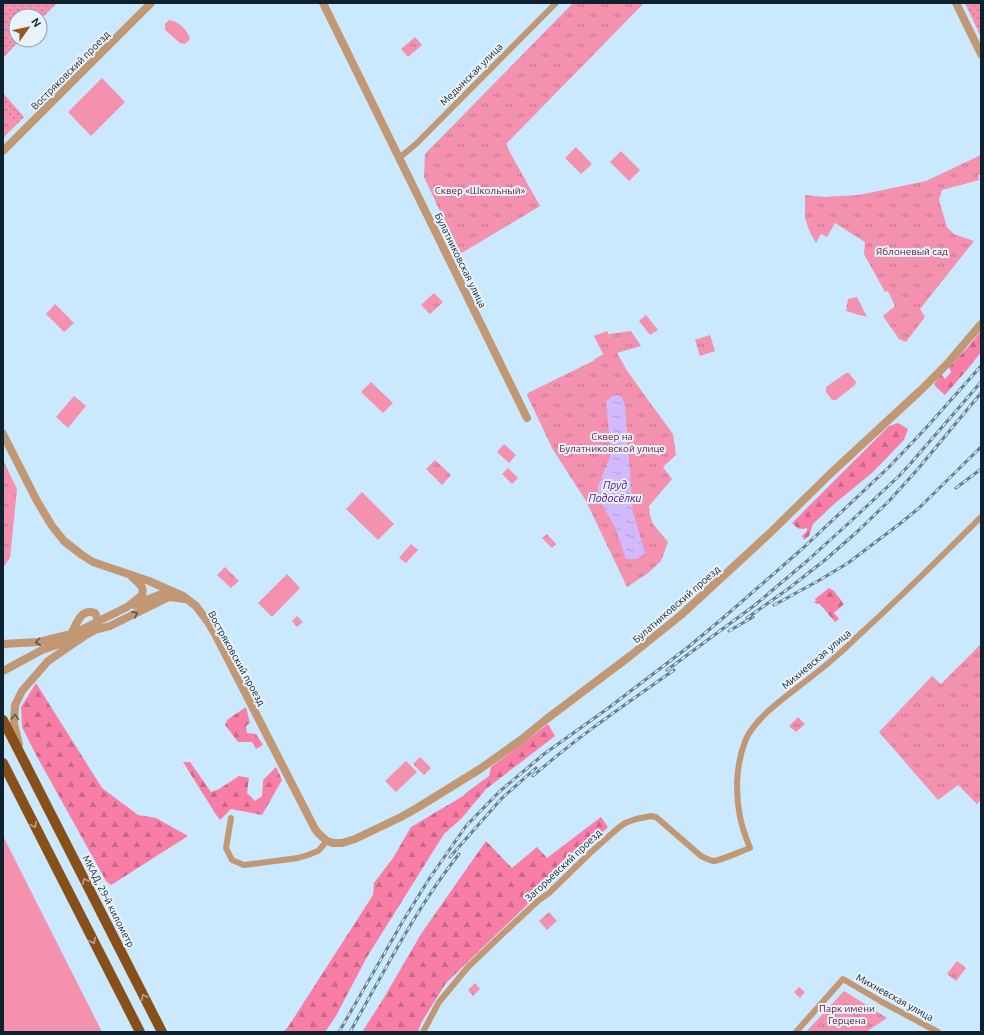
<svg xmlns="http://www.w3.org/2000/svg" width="984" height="1035" viewBox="0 0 984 1035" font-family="Ubuntu,sans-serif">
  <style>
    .grass { fill: url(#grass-dots) }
    .forest { fill: url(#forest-firs) }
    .park { fill: url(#park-tufts) }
    .garden { fill: #f491ae }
    .water { fill: url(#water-ripples) }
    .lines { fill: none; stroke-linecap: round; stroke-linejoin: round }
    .minor { stroke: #c19774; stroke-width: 6 }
    .tertiary { stroke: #c19774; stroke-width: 8 }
    .trunk { stroke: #875019; stroke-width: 10 }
    .rail-casing { stroke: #677f91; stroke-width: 3 }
    .rail { stroke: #e8f2fa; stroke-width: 1.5; stroke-dasharray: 4.5; stroke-linecap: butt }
    .oneway { stroke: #5f564e }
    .oneway2 { stroke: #b8a18a }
    .labels { text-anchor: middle; stroke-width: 4; stroke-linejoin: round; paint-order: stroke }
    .street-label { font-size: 10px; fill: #0e212f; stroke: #e8f2fa }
    .park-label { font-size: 10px; fill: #621634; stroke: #e8f2fa }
    .water-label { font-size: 11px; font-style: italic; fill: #540e90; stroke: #e8f2fa }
  </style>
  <defs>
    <pattern id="grass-dots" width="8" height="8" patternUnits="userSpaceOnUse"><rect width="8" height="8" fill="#f491ae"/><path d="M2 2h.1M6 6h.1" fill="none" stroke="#c4768e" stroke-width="1.8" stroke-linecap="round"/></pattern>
    <pattern id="forest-firs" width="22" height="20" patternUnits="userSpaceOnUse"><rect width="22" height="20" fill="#f97ea5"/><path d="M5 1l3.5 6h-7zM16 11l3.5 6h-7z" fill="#c86787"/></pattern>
    <pattern id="park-tufts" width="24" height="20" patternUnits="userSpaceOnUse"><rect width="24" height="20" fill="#f491ae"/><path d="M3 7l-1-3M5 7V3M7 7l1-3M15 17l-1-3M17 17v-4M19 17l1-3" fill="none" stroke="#c4768e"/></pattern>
    <pattern id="water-ripples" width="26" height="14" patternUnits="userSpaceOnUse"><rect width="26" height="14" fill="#d1b9fb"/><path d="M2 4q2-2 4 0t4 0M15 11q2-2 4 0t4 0" fill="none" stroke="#b29fd7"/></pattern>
  </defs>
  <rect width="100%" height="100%" fill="#cae8fe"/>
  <path class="grass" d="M3,3H57L40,20V16H16V40H20L3,58Z
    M965,3H981V37Z
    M3,93L24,117L17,124L3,110Z"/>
  <path class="forest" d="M981,331V352L966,371L945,395L936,387L934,384L941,374L945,379L951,372L949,367L969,346Z
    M898,423L908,429L904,440L872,473L834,504L813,524L809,536L804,540L802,536L807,531V528C799,530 798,529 792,523L889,426Z
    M829,588L834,591L844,604L834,613L839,619L835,622L819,603L817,604L814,602L816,601L815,599Z
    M36,683L102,788L138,815L156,818L188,836L111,885L106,881L35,753L22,727L21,707Z
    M246,707L250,723L246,726L247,733L256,734L263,745L256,749L252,742H238L225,725L227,720Z
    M548,724L555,736L486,789L462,818L444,834L367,957L336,1016L325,1032H283L288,1027L373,895L374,883L393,858L411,827L463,796L467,792L489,776L491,767Z
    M183,762H190L211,792L219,789L239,776L249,778L247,793L255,801L262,796L263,780L276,767L282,780L262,815L231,809L220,820L215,813Z
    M601,817L608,827L446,983L421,1023L418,1032H362L382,1001L421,934L486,841L512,868L537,847L547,858Z"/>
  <path class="park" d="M573,3H644L506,144L513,158L540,206L460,254L424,177L425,154Z
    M415,37L422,45L408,57L401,49Z
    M3,110L17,124L3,138Z
    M981,155V174L978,175L979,180L942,190L939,200L947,227L954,234L974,241L920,309L925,317L906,342L899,339L883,316L895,306L888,291L885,292L864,254L865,242L835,223L827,237L821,234L816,243L809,230L805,218V195L824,197L859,195L926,181Z
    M434,293L443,302L430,314L421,305Z
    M857,297L867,317L846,311L848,299Z
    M607,331L611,339L609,334L631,331L641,346L617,353L626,369L640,389L673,434L676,455L663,467L672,479L649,506L650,516L653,524L668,542L661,561L648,573L627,587L586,501L552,448L527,395L528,393L593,361L595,359L603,354L594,336Z
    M710,335L715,351L700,356L695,340Z
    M3,460L17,489L10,558L3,567Z
    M435,460L451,475L442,485L426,469Z
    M508,468L518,478L512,484L502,474Z
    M547,534L556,544L552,548L542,538Z
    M225,567L239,581L231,588L217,575Z
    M297,616L303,622L297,627L292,621Z
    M981,644V800L977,804L958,785L938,800L879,732L932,676L941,684Z
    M798,717L805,724L796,732L789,726Z
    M420,757L431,768L424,775L413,764Z
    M549,912L557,921L547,930L539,921Z
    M957,961L966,968L956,981L947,974Z
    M475,983L480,989L473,996L468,990Z
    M799,987L805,992L800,998L794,992Z
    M844,991L887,1018L866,1032H806Z"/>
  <path class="garden" d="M169,20C178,21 188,30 190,39L185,44L180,43L165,30V24Z
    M102,78L125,102L91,136L68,112Z
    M576,147L592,164L581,174L565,158Z
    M621,151L640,170L629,181L610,162Z
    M915,252L933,262L931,265L926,270L916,265L914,255Z
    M55,304L74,323L64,332L46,314Z
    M646,315L658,330L650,335L639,321Z
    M846,373H849L856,382L855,385L836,400H832L826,392V387Z
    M371,382L393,403L383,413L361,392Z
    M74,396L86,406L68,428L56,417Z
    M504,444L516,455L509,463L497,452Z
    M362,492L394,524L378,540L346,509Z
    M411,544L418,550L406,563L399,558Z
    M287,574L300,588L272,617L258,603Z
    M904,722L909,728L902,735L897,729Z
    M406,761L417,772L396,792L385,781Z
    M3,836L102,1032H3Z"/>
  <path class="water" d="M618,395L622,397L625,406L633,512L645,553C640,560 633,560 626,559L615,527L598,498V486L611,454L606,402L612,396Z"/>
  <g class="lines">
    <path class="minor" d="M399,158L416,144L556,3
      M231,818L226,848L232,860L244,865L298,858L308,855L318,851L327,841
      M423,1032L439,1002L468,967L511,926L539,900L549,893L589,854L617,829L625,823L636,819L651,816L656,817L701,856C705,858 708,860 713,861C720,861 741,851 750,848C746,838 742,827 740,817C735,792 736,763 746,739C757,715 791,693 811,677C828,664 844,650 859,635C901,597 941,557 981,517
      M796,1032L843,979L882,1002L938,1032"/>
    <path class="tertiary" d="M323,3L527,418
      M956,3L981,54
      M3,151L151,3
      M3,434L37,501L52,526L64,541L82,555L93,562L149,581L183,596L196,606L208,622L215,634L315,829L319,834L327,841L333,843H342L355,839L401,817L417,808L480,769L522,739L544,721L630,656L681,615L770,533L830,474L922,389L947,364L981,324
      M134,605L164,593L172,591
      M69,636L71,634C77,623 81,608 95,613C98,618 98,621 96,627
      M3,644L39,642L75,633L127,607L142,595C145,586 138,583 132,577
      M3,671L42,650L74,639
      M19,744L14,724L15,705L22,691L48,661L86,635L95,630L110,626L169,597L185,599"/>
    <path class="trunk" d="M3,720L162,1032
      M3,763L140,1032"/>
    <defs>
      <path id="rail" d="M956,488L981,469
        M774,605L818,581L848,563L902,522L919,508L981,447
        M747,618L788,589L825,560L858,531L889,501L917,470L981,393
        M729,631L753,617
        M667,670L755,605L807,561L850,522L899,476L911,463L981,382
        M533,776C577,737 626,704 674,670
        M450,857L502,798L536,768
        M339,1032L403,921L429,879L466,826L499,792L544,754L607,709L687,648L723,618L802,549L889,467L926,428L981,366
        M350,1032C384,972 416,908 459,854"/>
    </defs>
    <use href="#rail" class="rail-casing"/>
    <use href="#rail" class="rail"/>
  </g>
  <defs><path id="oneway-chevron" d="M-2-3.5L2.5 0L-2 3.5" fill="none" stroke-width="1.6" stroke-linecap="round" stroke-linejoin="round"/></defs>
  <g class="oneway">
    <use href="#oneway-chevron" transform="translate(135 614) rotate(-27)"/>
    <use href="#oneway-chevron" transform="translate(38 642) rotate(173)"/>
    <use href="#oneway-chevron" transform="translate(15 717) rotate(-87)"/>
  </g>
  <g class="oneway2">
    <use href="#oneway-chevron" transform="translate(34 825) rotate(63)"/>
    <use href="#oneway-chevron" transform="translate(85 881) rotate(-117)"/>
    <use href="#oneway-chevron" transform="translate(93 941) rotate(63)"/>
    <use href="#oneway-chevron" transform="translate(144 997) rotate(-117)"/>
  </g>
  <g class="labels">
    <g class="street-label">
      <text transform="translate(70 70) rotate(-45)" y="4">Востряковский проезд</text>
      <text transform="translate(471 74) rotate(-45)" y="4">Медынская улица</text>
      <text transform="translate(461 260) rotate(64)" y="4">Булатниковская улица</text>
      <text transform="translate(676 604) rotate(-41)" y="4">Булатниковский проезд</text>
      <text transform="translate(237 658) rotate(61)" y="4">Востряковский проезд</text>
      <text transform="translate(816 659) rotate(-40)" y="4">Михневская улица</text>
      <text transform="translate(563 865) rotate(-43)" y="4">Загорьевский проезд</text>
      <text transform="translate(109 901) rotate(63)" y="4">МКАД, 29-й километр</text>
      <text transform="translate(895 997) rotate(29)" y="4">Михневская улица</text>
    </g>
    <g class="park-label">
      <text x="480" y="194">Сквер «Школьный»</text>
      <text x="912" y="255">Яблоневый сад</text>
      <text x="612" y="440">Сквер на<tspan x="612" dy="12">Булатниковской улице</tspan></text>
      <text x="847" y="1012">Парк имени<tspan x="847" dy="12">Герцена</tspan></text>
    </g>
    <g class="water-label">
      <text x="615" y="489">Пруд<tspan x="615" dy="13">Подосёлки</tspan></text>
    </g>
  </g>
  <rect width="984" height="1035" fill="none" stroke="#0e212f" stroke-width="8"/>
  <g transform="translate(28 28) rotate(57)"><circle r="19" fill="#e8f2fa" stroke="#919ea9"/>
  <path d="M0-3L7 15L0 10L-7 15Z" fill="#95581b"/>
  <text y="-6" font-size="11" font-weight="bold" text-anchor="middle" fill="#0e212f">N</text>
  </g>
</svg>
